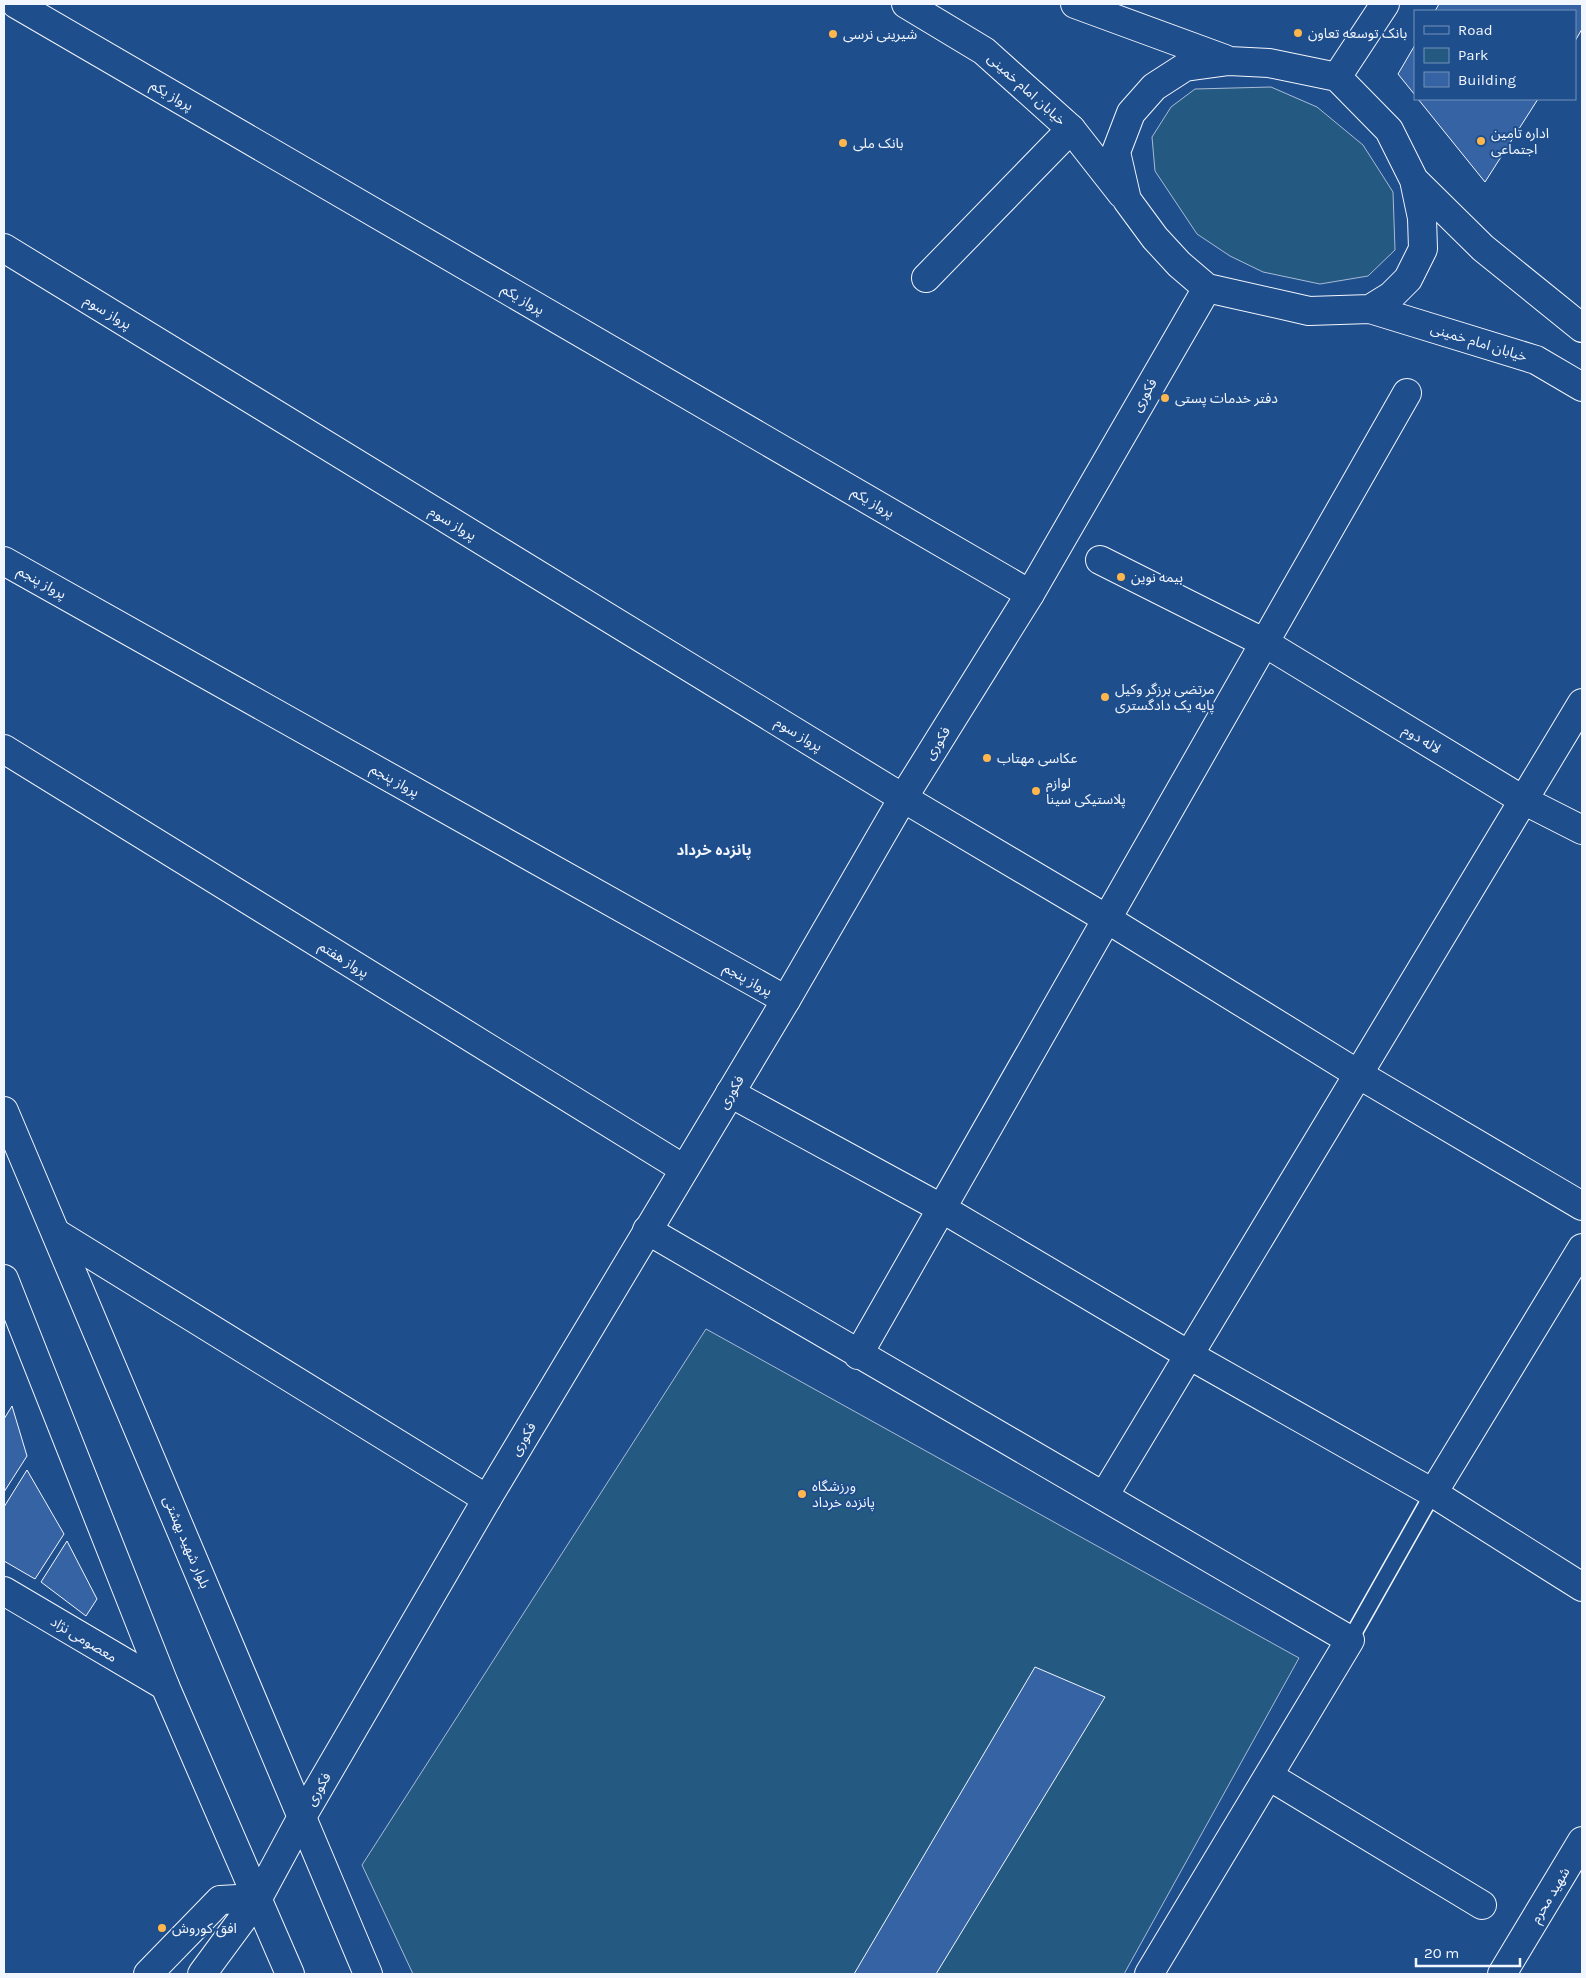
<svg xmlns="http://www.w3.org/2000/svg" width="1586" height="1978" viewBox="0 0 1586 1978" font-family="Karla,'Noto Sans Arabic',sans-serif">
  <style>
    .green { fill: #245a82; stroke: #a8bbd7 }
    .building { fill: #3563a3; stroke: #f2f6ff }
    .lines { fill: none; stroke-linecap: round; stroke-linejoin: round }
    .service-casing { stroke: #f2f6ff; stroke-width: 18 }
    .minor-casing { stroke: #f2f6ff; stroke-width: 30 }
    .tertiary-casing { stroke: #f2f6ff; stroke-width: 30 }
    .secondary-casing { stroke: #f2f6ff; stroke-width: 30 }
    .primary-casing { stroke: #f2f6ff; stroke-width: 30 }
    .service { stroke: #1f4e8c; stroke-width: 15 }
    .minor { stroke: #1f4e8c; stroke-width: 28 }
    .tertiary { stroke: #1f4e8c; stroke-width: 28 }
    .secondary { stroke: #1f4e8c; stroke-width: 28 }
    .primary { stroke: #1f4e8c; stroke-width: 28 }
    .poi-dot { fill: #ffb74d; stroke: #1f4e8c; stroke-width: 2 }
    .labels { text-anchor: middle; stroke-width: 4; stroke-linejoin: round; paint-order: stroke }
    .poi-label { font-size: 14px; fill: #f2f6ff; stroke: #1f4e8c; text-anchor: start }
    .street-label { font-size: 14px; fill: #f2f6ff; stroke: #1f4e8c }
    .neighbourhood-label { font-size: 15px; font-weight: bold; fill: #f2f6ff; stroke: #1f4e8c }
  </style>
  <rect width="100%" height="100%" fill="#1f4e8c"/>
  <path class="green" d="M1271,87L1317,107L1363,145L1393,192L1395,250L1368,276L1320,284L1263,272L1230,256L1197,234L1155,171L1152,137L1171,107L1195,89Z
    M706,1329L1299,1658L1124,1974H413L362,1865Z"/>
  <path class="building" d="M1439,4H1582V29L1575,41V11H1435Z
    M1415,45V95L1398,74Z
    M1418,99H1538L1485,182Z
    M12,1406L27,1456L4,1492V1419Z
    M27,1470L64,1534L35,1579L4,1561V1507Z
    M67,1541L97,1599L86,1616L41,1582Z
    M1035,1667L1105,1697L936,1974H854Z"/>
  <g class="lines">
    <defs>
      <path id="service" d="M1350,1640L1433,1493"/>
      <path id="minor" d="M16,4L1030,594
        M4,248L903,798L1107,919L1358,1074L1582,1206
        M926,278L1071,129
        M1100,560L1265,643L1523,800L1582,830
        M4,561L786,1000
        M4,749L684,1169
        M730,1093L941,1208L1189,1355L1433,1493L1582,1587
        M647,1230L1350,1640L1149,1974
        M56,1233L487,1499
        M858,1355L1407,393
        M1433,1493L1582,1248
        M1104,1496L1582,703
        M4,1591L165,1686
        M1269,1776L1482,1905"/>
      <path id="tertiary" d="M1337,77L1385,4
        M148,1974L220,1900L258,1898
        M202,1974L258,1898L303,1815L487,1499L786,1000L903,798L1030,594L1207,288
        M1502,1974L1582,1841"/>
      <path id="secondary" d="M4,1111L368,1974
        M4,1279L165,1686L290,1974"/>
      <path id="primary" d="M906,4L984,51L1071,129L1122,194
        M1075,4L1225,59
        M1229,61L1269,63L1337,77L1389,130L1414,180L1422,218L1423,249L1408,279L1391,296L1370,309L1309,311L1207,288L1179,264L1155,238L1127,200L1116,152L1131,113L1154,87L1185,67Z
        M1414,180L1483,248L1582,328
        M1370,309L1536,360L1582,387"/>
    </defs>
    <use href="#service" class="service-casing"/>
    <use href="#minor" class="minor-casing"/>
    <use href="#tertiary" class="tertiary-casing"/>
    <use href="#secondary" class="secondary-casing"/>
    <use href="#primary" class="primary-casing"/>
    <use href="#service" class="service"/>
    <use href="#minor" class="minor"/>
    <use href="#tertiary" class="tertiary"/>
    <use href="#secondary" class="secondary"/>
    <use href="#primary" class="primary"/>
  </g>
  <g class="poi-dot">
    <circle cx="1298" cy="33" r="5"/>
    <circle cx="833" cy="34" r="5"/>
    <circle cx="1481" cy="141" r="5"/>
    <circle cx="843" cy="143" r="5"/>
    <circle cx="1165" cy="398" r="5"/>
    <circle cx="1121" cy="577" r="5"/>
    <circle cx="1105" cy="697" r="5"/>
    <circle cx="987" cy="758" r="5"/>
    <circle cx="1036" cy="791" r="5"/>
    <circle cx="802" cy="1494" r="5"/>
    <circle cx="162" cy="1928" r="5"/>
  </g>
  <g class="labels">
    <g class="poi-label">
      <text x="1308" y="38">بانک توسعه تعاون</text>
      <text x="843" y="39">شیرینی نرسی</text>
      <text x="1491" y="138">اداره تامین<tspan x="1491" dy="16">اجتماعی</tspan></text>
      <text x="853" y="148">بانک ملی</text>
      <text x="1175" y="403">دفتر خدمات پستی</text>
      <text x="1131" y="582">بیمه نوین</text>
      <text x="1115" y="694">مرتضی برزگر وکیل<tspan x="1115" dy="16">پایه یک دادگستری</tspan></text>
      <text x="997" y="763">عکاسی مهتاب</text>
      <text x="1046" y="788">لوازم<tspan x="1046" dy="16">پلاستیکی سینا</tspan></text>
      <text x="812" y="1491">ورزشگاه<tspan x="812" dy="16">پانزده خرداد</tspan></text>
      <text x="172" y="1933">افق کوروش</text>
    </g>
    <g class="street-label">
      <text transform="translate(1027 89) rotate(42)" y="5">خیابان امام خمینی</text>
      <text transform="translate(172 95) rotate(30)" y="5">پرواز یکم</text>
      <text transform="translate(523 299) rotate(30)" y="5">پرواز یکم</text>
      <text transform="translate(108 312) rotate(31)" y="5">پرواز سوم</text>
      <text transform="translate(1479 342) rotate(17)" y="5">خیابان امام خمینی</text>
      <text transform="translate(1144 395) rotate(-60)" y="5">فکوری</text>
      <text transform="translate(873 502) rotate(30)" y="5">پرواز یکم</text>
      <text transform="translate(453 523) rotate(31)" y="5">پرواز سوم</text>
      <text transform="translate(42 582) rotate(29)" y="5">پرواز پنجم</text>
      <text transform="translate(799 734) rotate(31)" y="5">پرواز سوم</text>
      <text transform="translate(1422 739) rotate(31)" y="5">لاله دوم</text>
      <text transform="translate(937 743) rotate(-58)" y="5">فکوری</text>
      <text transform="translate(395 780) rotate(29)" y="5">پرواز پنجم</text>
      <text transform="translate(344 959) rotate(32)" y="5">پرواز هفتم</text>
      <text transform="translate(748 979) rotate(29)" y="5">پرواز پنجم</text>
      <text transform="translate(731 1092) rotate(-59)" y="5">فکوری</text>
      <text transform="translate(523 1439) rotate(-59)" y="5">فکوری</text>
      <text transform="translate(187 1542) rotate(67)" y="5">بلوار شهید بهشتی</text>
      <text transform="translate(84 1639) rotate(31)" y="5">معصومی نژاد</text>
      <text transform="translate(318 1789) rotate(-60)" y="5">فکوری</text>
      <text transform="translate(1550 1895) rotate(-59)" y="5">شهید محرم</text>
    </g>
    <g class="neighbourhood-label">
      <text x="714" y="855">پانزده خرداد</text>
    </g>
  </g>
  <rect width="1586" height="1978" fill="none" stroke="#f2f6ff" stroke-width="10"/>
  <rect x="1414" y="10" width="162" height="90" fill="#1f4e8c" stroke="#7391ba"/>
  <rect x="1424" y="26" width="25" height="8" fill="#1f4e8c" stroke="#7391ba"/>
  <text x="1458" y="35" font-size="15" fill="#f2f6ff">Road</text>
  <rect x="1424" y="48" width="25" height="15" fill="#245a82" stroke="#7391ba"/>
  <text x="1458" y="60" font-size="15" fill="#f2f6ff">Park</text>
  <rect x="1424" y="72" width="25" height="15" fill="#3563a3" stroke="#7391ba"/>
  <text x="1458" y="85" font-size="15" fill="#f2f6ff">Building</text>
  <path d="M1416 1958v8h104v-8" fill="none" stroke="#f2f6ff" stroke-width="2.5"/>
  <text x="1424" y="1958" font-size="15" fill="#f2f6ff" stroke="#1f4e8c" stroke-width="4" paint-order="stroke">20 m</text>
</svg>
